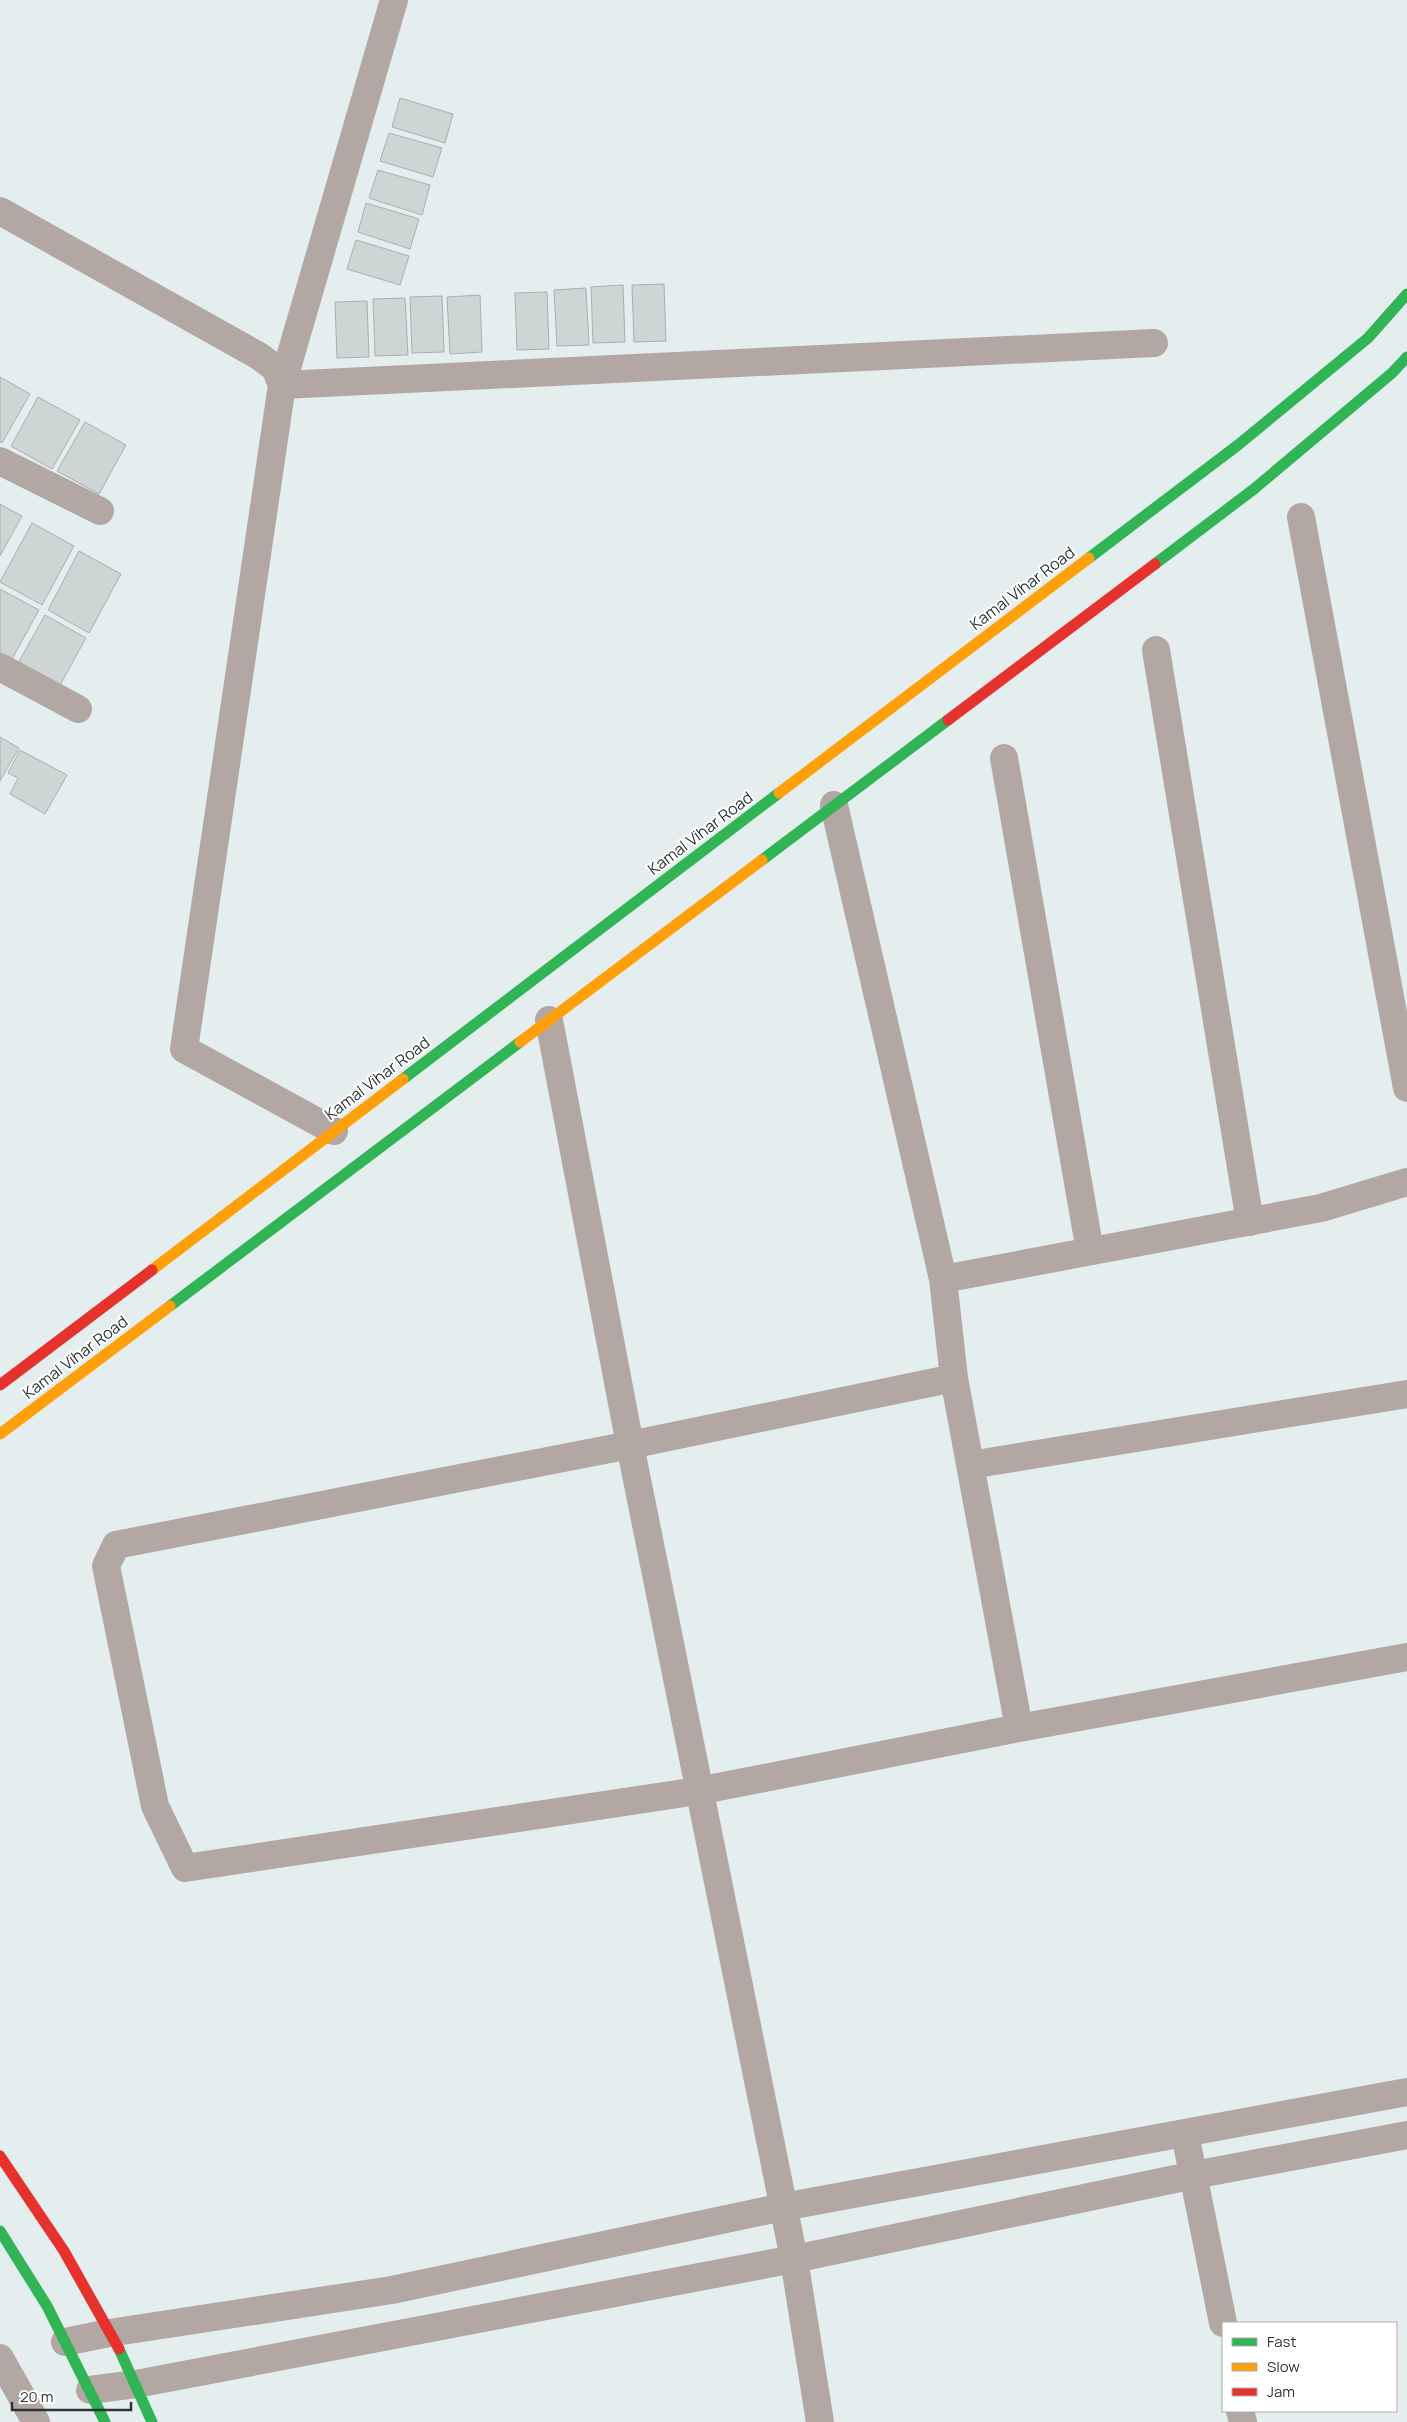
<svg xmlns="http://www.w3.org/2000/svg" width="1407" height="2422" viewBox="0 0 1407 2422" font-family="Manrope,sans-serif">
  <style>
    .building { fill: #cdd5d5; stroke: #a8afaf }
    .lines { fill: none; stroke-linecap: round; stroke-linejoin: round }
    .street { stroke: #b2a7a2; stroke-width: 28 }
    .fast { stroke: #30b455; stroke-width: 11 }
    .slow { stroke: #ff9f0a; stroke-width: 11 }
    .jam { stroke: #e5322d; stroke-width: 11 }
    .labels { text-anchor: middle; stroke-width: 4; stroke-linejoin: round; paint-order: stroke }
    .street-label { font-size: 16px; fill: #2d3434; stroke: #fff }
  </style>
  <rect width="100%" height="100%" fill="#e4eeee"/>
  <path class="building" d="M400,98L453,114L445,143L392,127Z
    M389,133L442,148L433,177L380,161Z
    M378,170L430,185L422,215L369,198Z
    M366,203L419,219L410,249L358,232Z
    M356,240L409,256L400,285L347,269Z
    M664,284L666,341L634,342L632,285Z
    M623,285L625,342L593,343L591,287Z
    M586,288L589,345L557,346L554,290Z
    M547,292L549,349L517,350L515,293Z
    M480,295L482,352L450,354L447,297Z
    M442,296L444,352L412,353L410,297Z
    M405,298L408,355L375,356L373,299Z
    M367,301L369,357L337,358L335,302Z
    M0,377L30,394L2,443L0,442Z
    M38,397L80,420L52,469L11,446Z
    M85,422L126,445L99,494L57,471Z
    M0,504L22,516L0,556Z
    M32,523L74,546L42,605L0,582Z
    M79,551L121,574L89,633L48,610Z
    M0,589L39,610L12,659L0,653Z
    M45,615L86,638L59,687L17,665Z
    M0,737L19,748L0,781Z
    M20,750L67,775L45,814L10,794L18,778L8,773Z"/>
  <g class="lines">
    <path class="street" d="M394,0L282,385L1154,343
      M0,211L259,356L275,368L282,385L184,1049L334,1131
      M0,461L100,511
      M1301,517L1407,1088
      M1156,650L1250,1222
      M0,667L78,709
      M1004,758L1090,1251
      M834,805L943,1279L954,1378L1019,1728
      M549,1020L630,1445L794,2259L820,2422
      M943,1279L1321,1208L1407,1182
      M954,1378L630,1445L116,1545L106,1566L155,1806L185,1868L698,1791L1019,1728L1407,1657
      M970,1465L1407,1394
      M1185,2134L1223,2323
      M65,2342L109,2333L392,2290L783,2207L1407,2092
      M0,2358L36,2422
      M90,2390L136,2384L794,2259L1194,2175L1407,2135
      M1240,2411L1243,2422"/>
    <path class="fast" d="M1089,558L1238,445L1368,338L1407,294
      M1155,564L1254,489L1392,373L1407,357
      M762,860L948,720
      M403,1079L779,793
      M170,1306L520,1042
      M0,2231L47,2306L105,2422
      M119,2349L152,2422"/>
    <path class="slow" d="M779,793L1089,558
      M520,1042L762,860
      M152,1270L403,1079
      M0,1434L170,1306"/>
    <path class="jam" d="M948,720L1155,564
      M0,1385L152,1270
      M0,2156L64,2251L119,2349"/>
  </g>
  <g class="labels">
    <g class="street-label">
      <text transform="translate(1022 588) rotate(-37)" y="6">Kamal Vihar Road</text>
      <text transform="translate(700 833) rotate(-37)" y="6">Kamal Vihar Road</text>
      <text transform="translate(377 1078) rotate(-37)" y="6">Kamal Vihar Road</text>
      <text transform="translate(75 1357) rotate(-37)" y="6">Kamal Vihar Road</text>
    </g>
  </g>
  <rect x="1222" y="2322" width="175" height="90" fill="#ffffff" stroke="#abaeae"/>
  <rect x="1232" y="2338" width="25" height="8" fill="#30b455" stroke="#abaeae"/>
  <text x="1267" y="2347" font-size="15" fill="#2d3434">Fast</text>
  <rect x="1232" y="2363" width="25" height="8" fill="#ff9f0a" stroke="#abaeae"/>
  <text x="1267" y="2372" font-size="15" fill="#2d3434">Slow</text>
  <rect x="1232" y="2388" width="25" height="8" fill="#e5322d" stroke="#abaeae"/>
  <text x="1267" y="2397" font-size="15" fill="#2d3434">Jam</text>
  <path d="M12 2402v8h119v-8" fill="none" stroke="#2d3434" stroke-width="2.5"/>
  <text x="20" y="2402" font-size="15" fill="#2d3434" stroke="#ffffff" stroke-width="4" paint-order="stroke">20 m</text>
</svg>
